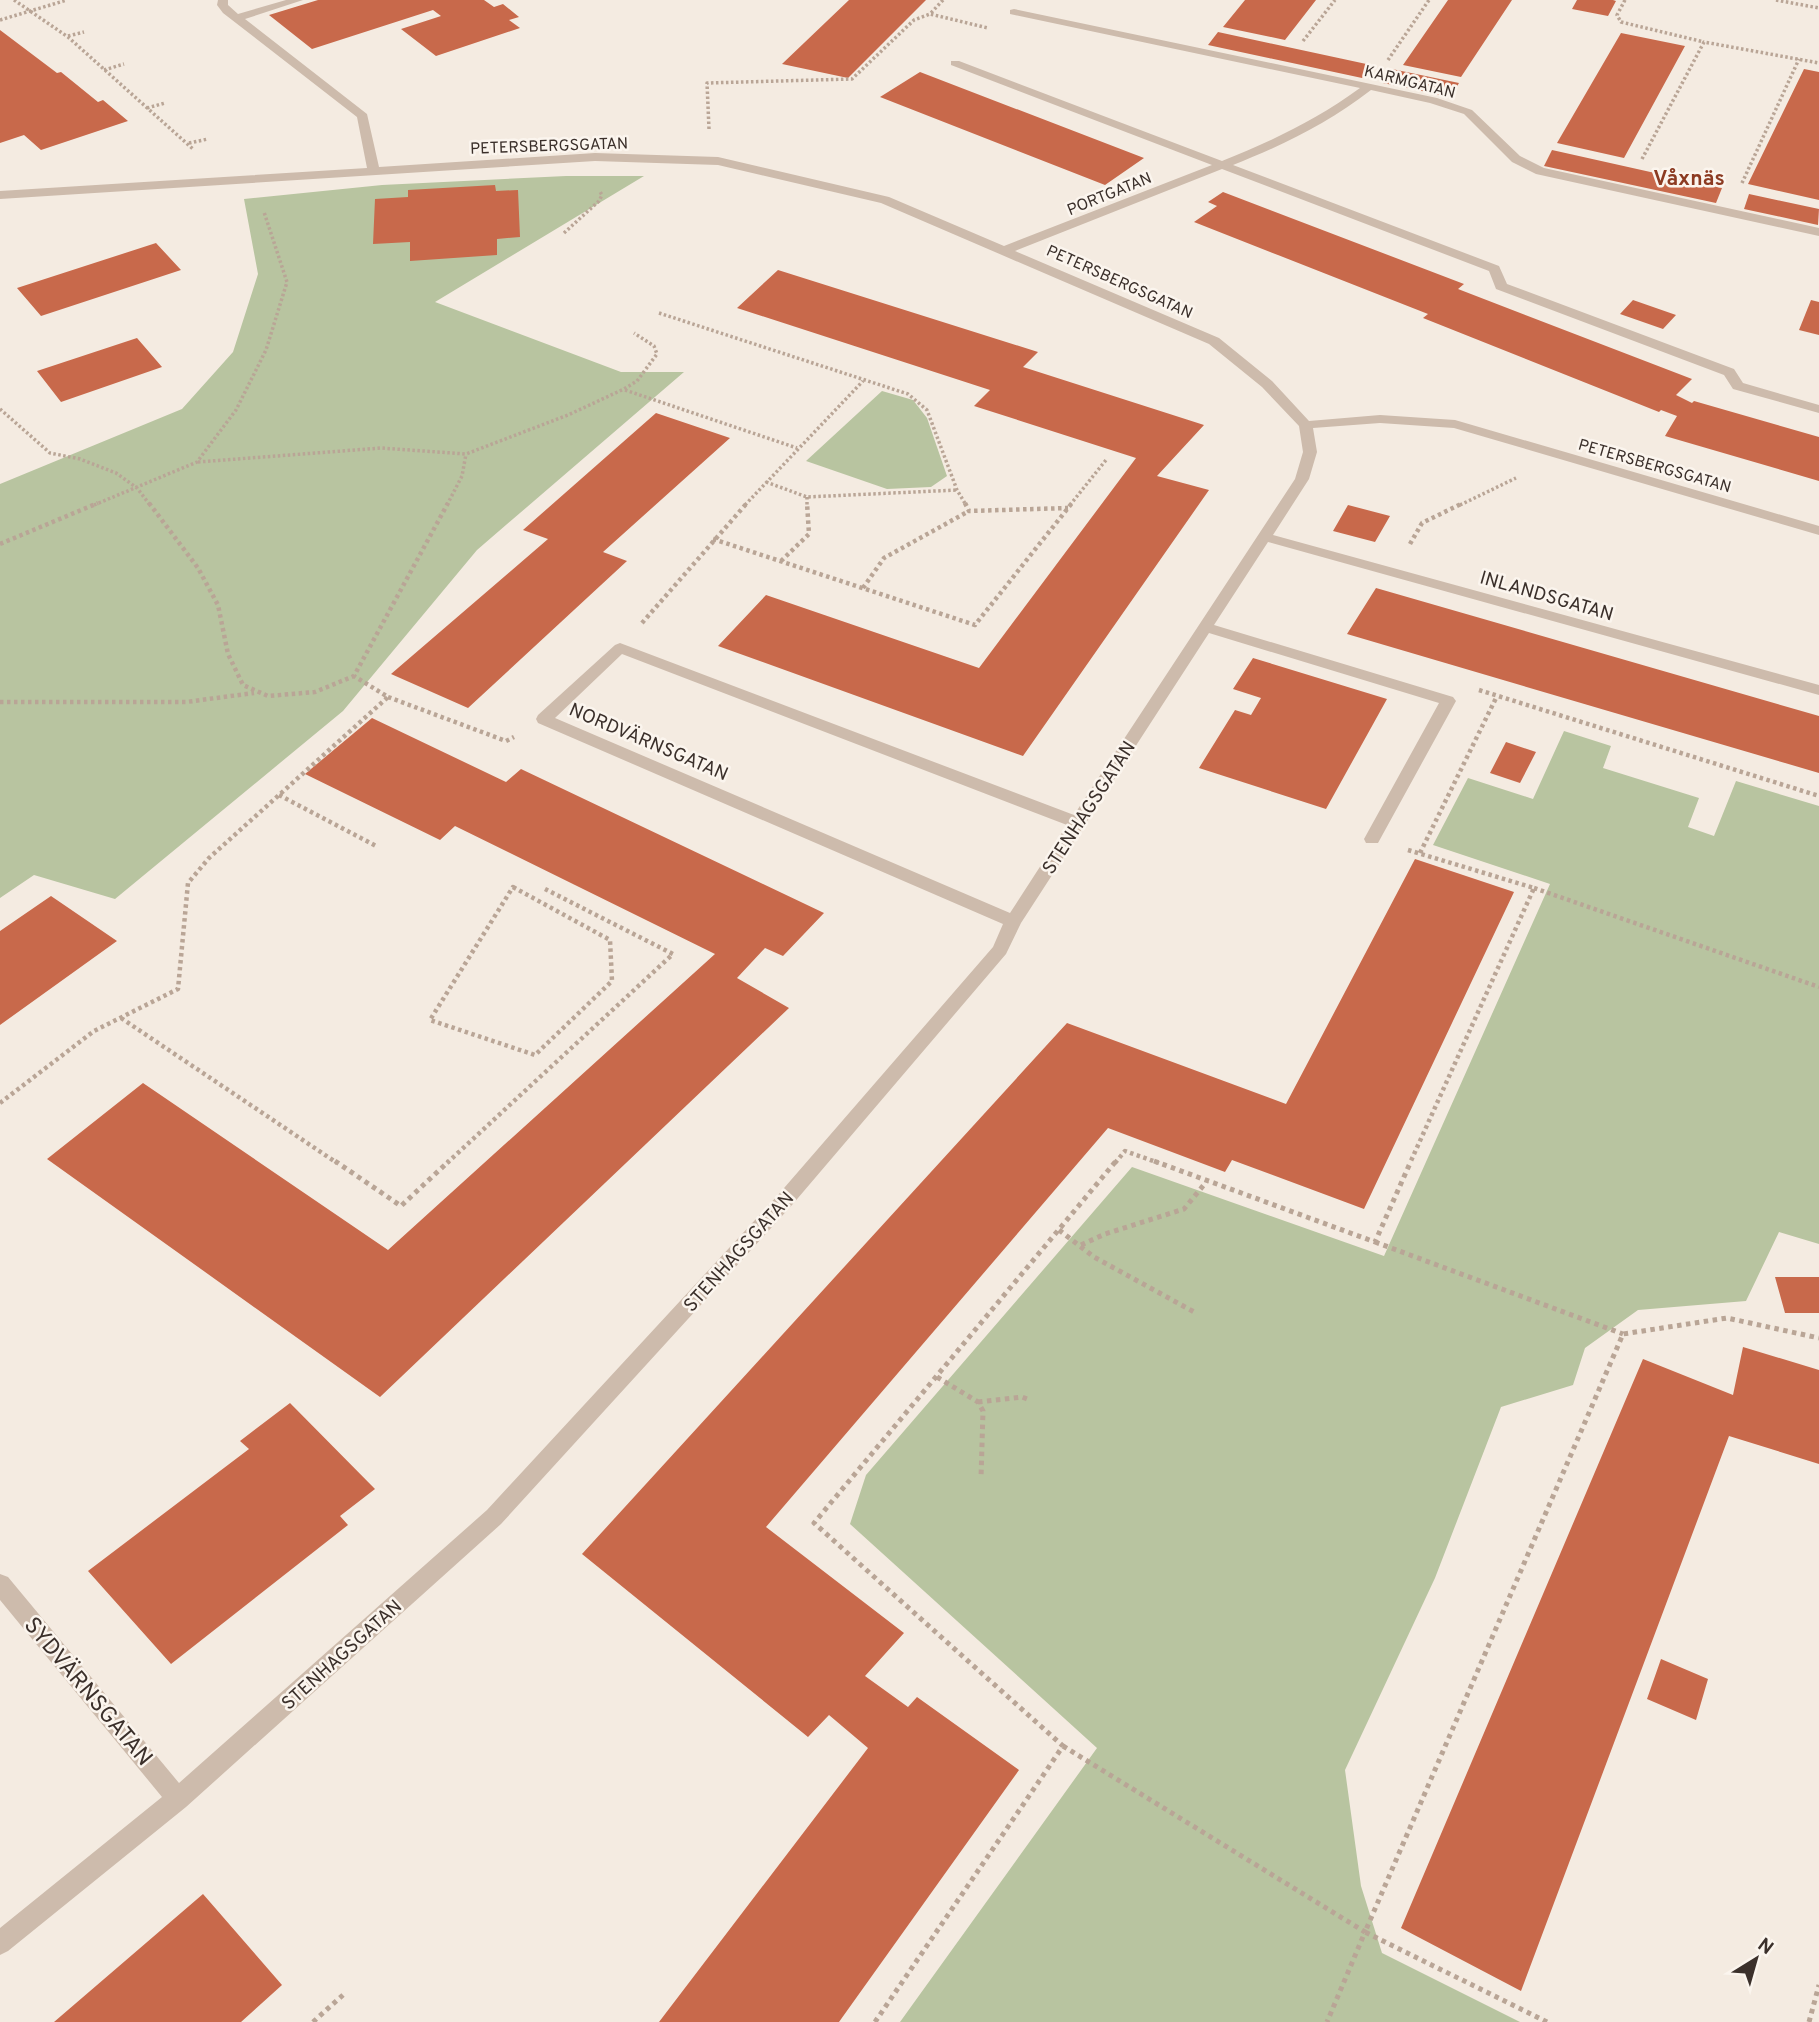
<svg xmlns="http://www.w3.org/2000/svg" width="1819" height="2022" viewBox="0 0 1819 2022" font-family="Overpass,sans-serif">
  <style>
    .green { fill: #b8c4a0 }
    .building { fill: #c8694b }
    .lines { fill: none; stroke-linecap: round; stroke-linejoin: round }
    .path-far2 { stroke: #b9a596; stroke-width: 3.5; stroke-dasharray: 2.5 2.5; stroke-linecap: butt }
    .path-far1 { stroke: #b9a596; stroke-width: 4.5; stroke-dasharray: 3.5 3.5; stroke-linecap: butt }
    .path { stroke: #b9a596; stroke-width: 5; stroke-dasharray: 4.5 4.5; stroke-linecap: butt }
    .minor { fill: #cdbbac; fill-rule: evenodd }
    .labels { text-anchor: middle; stroke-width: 5; stroke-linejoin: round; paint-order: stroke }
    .far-street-label { font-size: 16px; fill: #3b302b; stroke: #fbf5ee }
    .street-label { font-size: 19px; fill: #3b302b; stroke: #fbf5ee }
    .far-district-label { font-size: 21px; font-weight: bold; fill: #8c3b22; stroke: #fbf5ee }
    .near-street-label { font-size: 23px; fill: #3b302b; stroke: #fbf5ee }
  </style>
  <rect width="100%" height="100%" fill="#f4ebe1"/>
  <path class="green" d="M566,176H644L435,302L621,372H684L477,550L343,711L115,899L34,875L0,898V484L182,409L233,352L258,274L244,199L382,185Z
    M882,391L913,400L927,418L947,476L931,487L887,489L806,461Z
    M1564,731L1611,746L1603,768L1699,798L1688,827L1714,836L1736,781L1819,806V1244L1779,1232L1746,1301L1638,1310L1585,1348L1573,1385L1501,1407L1435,1578L1345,1770L1361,1886L1382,1953L1520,2022H900L1097,1748L850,1524L866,1475L1132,1167L1384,1256L1550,884L1433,845L1468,778L1533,799Z"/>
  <path class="building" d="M318,0H484L494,7L503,4L519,17L509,20L520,28L436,56L401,29L441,16L433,10L312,49L269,15Z
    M849,0H926L848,78L782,64Z
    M1245,0H1316L1285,40L1223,27Z
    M1448,0H1512L1461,77L1403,65Z
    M1577,0H1613L1616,1L1608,16L1572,9Z
    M0,30L57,73L61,72L98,102L103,100L128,121L41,150L24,135L0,143Z
    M1218,32L1371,65L1362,78L1208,45Z
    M1621,33L1685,46L1624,158L1557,143Z
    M1392,69L1459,83L1451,97L1383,83Z
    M1804,69L1819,72V200L1748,184Z
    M920,72L1144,158L1105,185L880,97Z
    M1552,150L1722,188L1716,203L1544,166Z
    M495,185L496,191L518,190L520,237L497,239V255L410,261V242L373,244L375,199L408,197V190Z
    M1223,192L1464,284L1458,289L1692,379L1676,395L1692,403L1694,401L1819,437V481L1665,436L1677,416L1661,410L1659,412L1423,318L1428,314L1194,222L1217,206L1208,202Z
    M1749,194L1819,209L1818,225L1744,209Z
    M156,243L181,270L41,316L17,288Z
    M778,270L1038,352L1023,367L1204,425L1157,476L1209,490L1023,756L718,646L766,595L979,668L1136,458L974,406L990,390L737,308Z
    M1633,300L1676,315L1663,329L1620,314Z
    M1811,300L1819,302V335L1799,330Z
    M137,338L162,367L61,402L37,371Z
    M656,413L730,438L603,552L627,561L468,708L391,674L548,539L523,530Z
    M1348,505L1390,516L1375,542L1333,531Z
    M1376,588L1819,716V773L1347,634Z
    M1253,658L1387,699L1326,809L1199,768L1235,710L1251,715L1261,698L1233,689Z
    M372,718L506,782L521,769L824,913L783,956L765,948L737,978L789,1008L380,1397L47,1159L143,1083L388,1250L715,954L455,826L440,840L305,774Z
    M1506,742L1536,752L1520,783L1490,773Z
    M1415,859L1514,892L1364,1209L1232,1160L1225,1172L1108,1128L766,1527L904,1633L865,1676L908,1707L917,1697L1019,1770L839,2022H659L868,1748L829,1715L808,1737L582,1554L1067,1023L1286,1104Z
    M51,896L117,941L0,1025V931Z
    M1775,1277H1819V1313H1785Z
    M1743,1347L1819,1370V1464L1729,1436L1521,1991L1401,1928L1643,1359L1733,1395Z
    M290,1403L375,1489L340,1516L348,1525L171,1664L88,1571L249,1449L240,1441Z
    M1661,1659L1708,1679L1696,1720L1647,1699Z
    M203,1894L282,1985L241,2022H54Z"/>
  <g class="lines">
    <path class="path-far2" d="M14,0L68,37L193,149
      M943,0L930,14L988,28
      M1625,0L1617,15L1621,22L1704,42
      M1776,0L1819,8
      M0,20L67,0
      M68,36L84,32
      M1303,41L1335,0
      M1388,60L1429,0
      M104,70L124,64
      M147,108L165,103
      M709,129L707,83L852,79L914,20L930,14
      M189,143L208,139
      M1642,159L1704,42L1819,63
      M1742,183L1799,59
      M564,233L599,201L602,195L599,190
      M659,313L908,394L927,410L957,490L966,505
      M625,390L797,448
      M0,409L50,453L80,459L116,473L137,488L150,505
      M198,462L381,448L466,454L568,415L624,389L637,381L657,354L654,346L634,333
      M766,482L807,497L957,490
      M807,497V505
      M94,505L197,462L236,410L266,350L287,282L264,212
      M447,505L462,476L466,454
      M745,505L863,381
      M1070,505L1106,460
      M1460,505L1516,478"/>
    <path class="path-far1" d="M149,503L198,568L218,605L228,654L243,685L268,696L315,692L354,676
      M965,503L969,511L1068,508
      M713,539L975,625L1072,503
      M0,544L98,503
      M1410,544L1422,523L1463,503
      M781,561L809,534L807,503
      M863,588L884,558L969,511
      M642,623L747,503
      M1479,690L1819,796
      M388,697L506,741L514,737
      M0,702H186L254,693
      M279,795L378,847
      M1408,850L1534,888L1410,1163
      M1420,853L1497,696
      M513,887L610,940L612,981L535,1055L430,1020Z
      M1534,888L1819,987
      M121,1018L337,1163
      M0,1103L94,1031L178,989L188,883L209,858L388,697L354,676L448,503
      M447,1163L673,954L545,889
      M1115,1163L1125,1151L1159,1163"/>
    <path class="path" d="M335,1161L401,1206L449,1161
      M1154,1161L1375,1242L1411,1161
      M1059,1230L1094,1257L1196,1313
      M1375,1242L1623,1334
      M1081,1245L1105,1234L1184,1209L1207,1181
      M937,1377L978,1402L983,1411L981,1478
      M978,1402L1022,1397L1030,1400
      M1063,1746L1365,1932L1327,2022
      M313,2022L343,1995
      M875,2022L1063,1746L814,1523L1116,1161
      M1547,2022L1365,1932L1623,1334L1727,1318L1819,1338
      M1809,2022L1819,1985"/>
    <path class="minor" d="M218,0H228V5L238,14L286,0H303L245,19L367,114L379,167L595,153L718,157L889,197L1004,246L1212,165L951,65V61H959L1222,161C1272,141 1316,120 1360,88L1010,14V10L1014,9L1437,98L1472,110L1520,156L1544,168L1819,228V236L1536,174L1512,162L1464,114L1430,103L1371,90C1328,123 1284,145 1233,165L1499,266L1507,284L1734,369L1743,383L1819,405V413L1733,389L1724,375L1496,289L1489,271L1222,169L1015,251L1219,338L1272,381L1309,421L1380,415L1455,420L1819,526V535L1454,428L1380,423L1313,428L1317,452L1309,479L1273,535L1819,685V695L1268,542L1214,625L1453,697L1456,701L1378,843H1366L1364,839L1439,703L1209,633L1021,923L1006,954L792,1205L501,1524L186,1807L8,1951L0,1955V1928L162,1797L0,1600V1574L8,1577L179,1783L487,1510L778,1195L993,947L1003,924L538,723L536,719L538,715L615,645L620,643L1074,815L1295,479L1303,452L1299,426L1262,387L1209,344L881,203L718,165L595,161L0,199V191L367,168L357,117L223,13L217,5ZM622,654L1067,825L1010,913L555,718Z"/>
  </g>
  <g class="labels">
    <g class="far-street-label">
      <text transform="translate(1410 81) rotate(14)" y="6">KARMGATAN</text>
      <text transform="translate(549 145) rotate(-2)" y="6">PETERSBERGSGATAN</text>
      <text transform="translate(1109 193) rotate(-22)" y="6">PORTGATAN</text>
      <text transform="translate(1120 281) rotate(24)" y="6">PETERSBERGSGATAN</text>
      <text transform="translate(1655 465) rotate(16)" y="6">PETERSBERGSGATAN</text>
    </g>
    <g class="street-label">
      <text transform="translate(1547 595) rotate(16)" y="7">INLANDSGATAN</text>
      <text transform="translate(649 741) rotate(23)" y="7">NORDVÄRNSGATAN</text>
      <text transform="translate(1088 807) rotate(-57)" y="7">STENHAGSGATAN</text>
      <text transform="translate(738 1251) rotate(-48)" y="7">STENHAGSGATAN</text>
      <text transform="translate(341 1654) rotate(-42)" y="7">STENHAGSGATAN</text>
    </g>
    <g class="far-district-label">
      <text x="1689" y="185">Våxnäs</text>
    </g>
    <g class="near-street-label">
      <text transform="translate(89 1691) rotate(50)" y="8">SYDVÄRNSGATAN</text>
    </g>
  </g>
  <g transform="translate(1756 1959) rotate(37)" stroke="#fbf5ee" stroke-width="5" paint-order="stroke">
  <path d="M0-5L12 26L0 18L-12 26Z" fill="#3b302b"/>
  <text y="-10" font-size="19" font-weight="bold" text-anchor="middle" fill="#3b302b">N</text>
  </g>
</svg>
